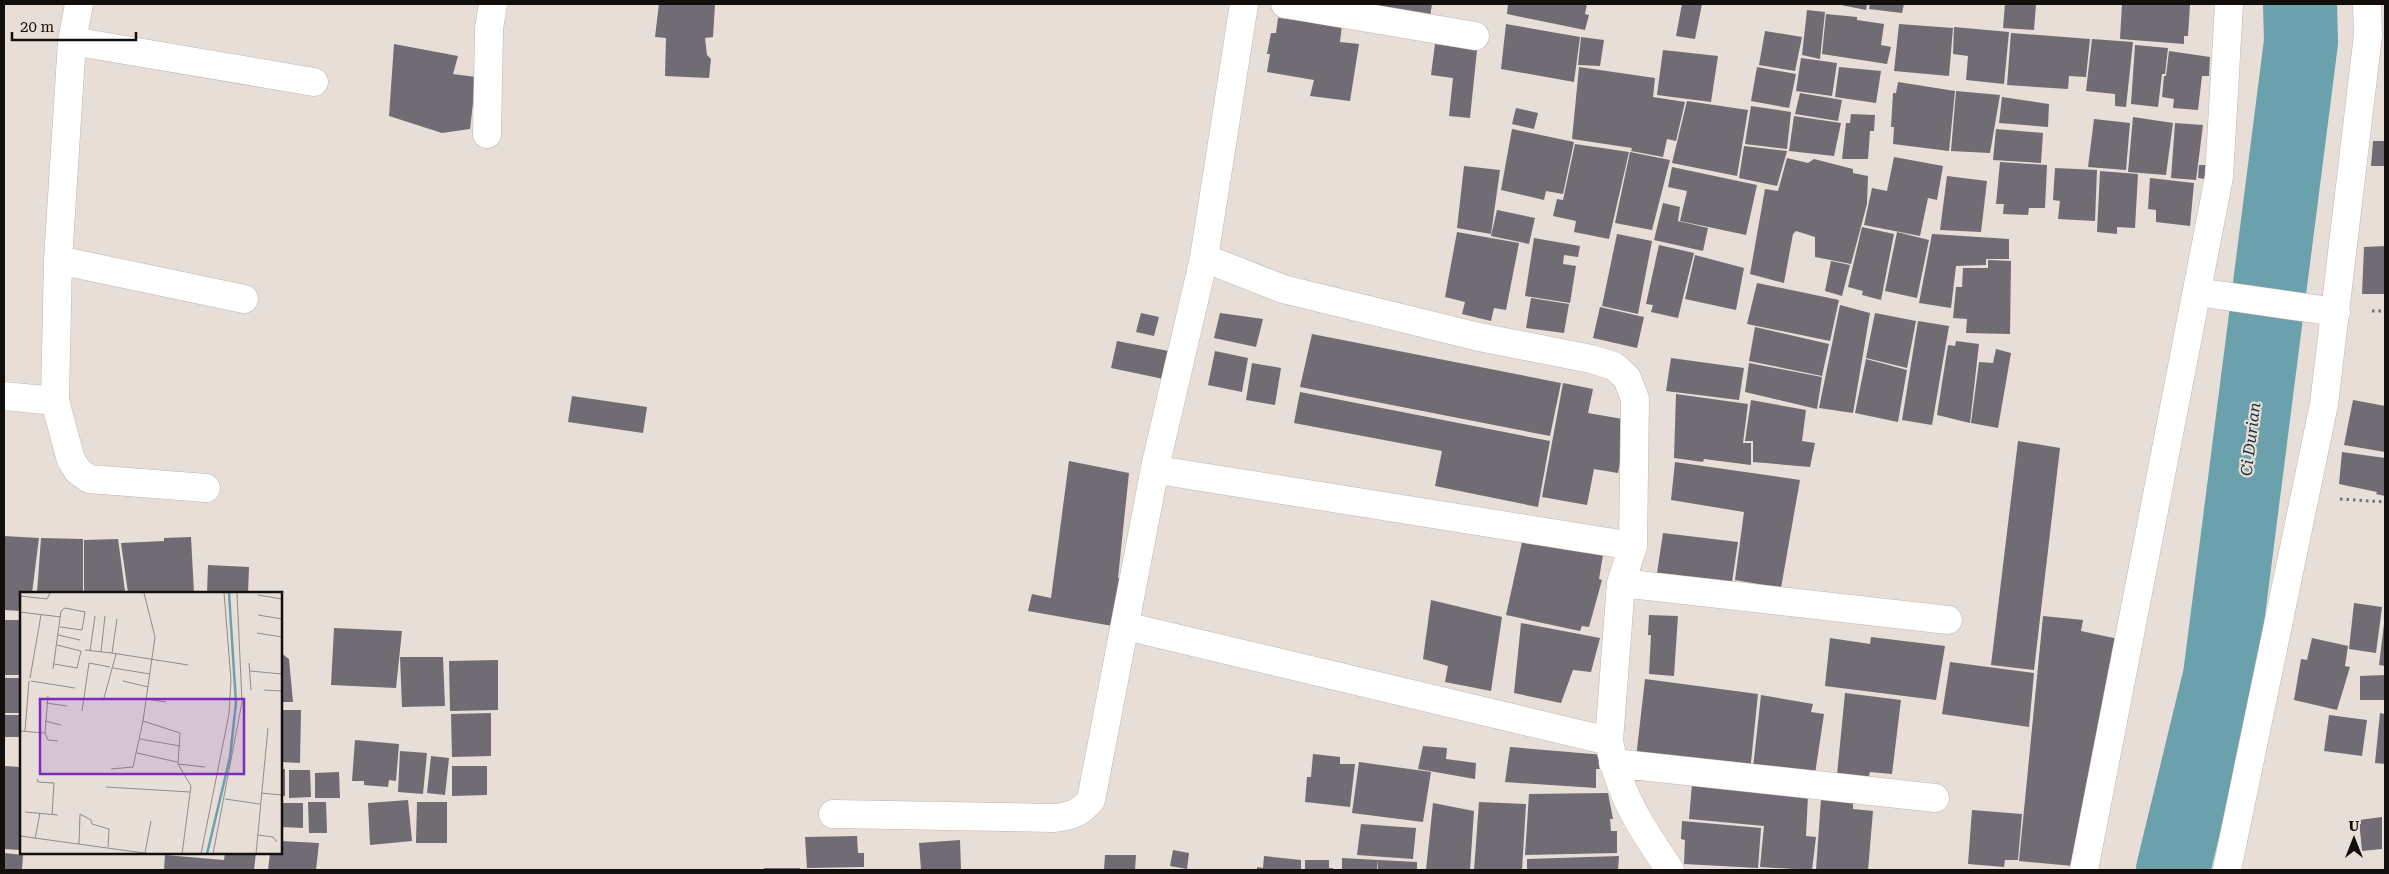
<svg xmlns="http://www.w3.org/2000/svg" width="2389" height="874" viewBox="0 0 2389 874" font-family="'Roboto Serif',serif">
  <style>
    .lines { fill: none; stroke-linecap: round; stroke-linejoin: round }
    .river { stroke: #6aa1ad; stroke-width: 74 }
    .building { fill: #716b73 }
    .minor-casing { stroke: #bfb6af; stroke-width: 29 }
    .path { stroke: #77716c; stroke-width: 3; stroke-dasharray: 2.5 4; stroke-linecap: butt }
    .minor { stroke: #fff; stroke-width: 28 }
    .labels { text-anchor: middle; stroke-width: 4.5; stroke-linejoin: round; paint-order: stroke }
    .water-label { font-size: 16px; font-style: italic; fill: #112e34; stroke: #e7ded7 }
    .inset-river { fill: none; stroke: #6aa1ad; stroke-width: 2.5 }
    .inset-road { fill: none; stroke: #918b85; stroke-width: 1 }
    .view { fill: #7b2cbf; fill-opacity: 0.15; stroke: #7b2cbf; stroke-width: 2.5 }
    .inset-edge { fill: none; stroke: #110e0b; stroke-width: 2.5 }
  </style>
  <rect width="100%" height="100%" fill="#e7ded7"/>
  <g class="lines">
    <path class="river" d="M2173,870L2220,676L2301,42L2300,4"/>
  </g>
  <path class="building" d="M659,4H715L713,37L705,38L707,55L711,59L709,78L665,76L666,38L655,37Z
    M1314,4H1432L1429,24Z
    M1508,4H1587L1585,14L1589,15L1585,30L1507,14Z
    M1682,4H1702L1695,39L1676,36Z
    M1836,4H1867L1866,10Z
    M1870,4H1904L1902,13L1869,9Z
    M2005,4H2036L2034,30L2003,28Z
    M2122,4H2190L2188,36H2184V44L2120,39Z
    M1807,10L1825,12L1820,59L1802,55Z
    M1826,14L1857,17V20L1884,24L1881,45L1891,47L1887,64L1822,54Z
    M1278,18L1342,25L1340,42L1359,44L1350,101L1310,96L1314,80L1267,72L1270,54H1267L1271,33H1276Z
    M1506,24L1580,37L1574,82L1501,69Z
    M1899,24L1953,28L1949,76L1894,71Z
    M1954,27L2009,32L2004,84L1966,80L1968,56L1953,54Z
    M1765,31L1802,37L1795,71L1759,65Z
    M2011,33L2090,39L2086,77L2069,76L2068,89L2007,85Z
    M1581,37L1604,40L1600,66L1578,65Z
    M2092,39L2133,42L2126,107L2115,106V94L2086,91Z
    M394,44L458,56L453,74L476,77L470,129L442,133L389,116Z
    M1435,44L1477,50L1470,118L1449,116L1453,78L1431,75Z
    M2135,45L2168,48L2165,74H2162L2158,107L2131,104Z
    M1663,50L1718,56L1711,102L1657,95Z
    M2169,51L2210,57L2209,76H2202L2198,110L2173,108L2174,99L2162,97L2164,76H2166Z
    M1801,58L1837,63L1832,96L1796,91Z
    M1579,67L1655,78L1653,97L1685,102L1676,141L1667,139L1663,157L1631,151L1632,148L1572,139Z
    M1757,67L1796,74L1789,108L1751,101Z
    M1839,67L1881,71L1876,103L1835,97Z
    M1898,82L1955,91L1949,151L1893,144L1894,127H1891L1893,93H1896Z
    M1956,91L2000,95L1990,153L1951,151Z
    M1800,93L1842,100L1838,121L1795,114Z
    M2002,97L2049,104L2048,127L1999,123Z
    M1687,101L1748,110L1737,176L1672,163Z
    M1751,106L1791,112L1787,149L1745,144Z
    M1516,108L1538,113L1534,129L1512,124Z
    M1851,114L1875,115L1874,131H1870L1868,159H1842L1846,123H1850Z
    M1794,116L1841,123L1834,156L1789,151Z
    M2133,117L2173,123L2166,175L2128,172Z
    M2094,119L2130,123L2126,170L2088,167Z
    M2175,123L2203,125L2196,180L2171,178Z
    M1512,129L1574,142L1563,194L1546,191L1544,200L1501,190Z
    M1996,129L2043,133L2041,163L1993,160Z
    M2373,141H2385V166H2371Z
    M1575,144L1629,152L1609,239L1574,232L1576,221L1553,216L1557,199L1563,200Z
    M1744,146L1787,151L1777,186L1739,178Z
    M1630,152L1670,160L1652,230L1615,223Z
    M1894,157L1943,166L1937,200L1928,198L1920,236L1864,225L1872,188L1887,191Z
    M1787,158L1808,163L1814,159L1853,169V173L1868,176L1867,204L1851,264L1815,257V237L1796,231L1793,234L1784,283L1750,274L1765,189L1778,191Z
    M2000,162L2047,165L2045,208H2029L2028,215L2003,214L2004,204H1996Z
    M2199,165H2207L2206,179L2198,178Z
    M1464,166L1500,170L1491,234L1457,228Z
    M1672,167L1757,185L1746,235L1680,221L1687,191L1668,187Z
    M2055,168L2097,170L2095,221L2058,219L2060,201L2053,200Z
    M2100,171L2138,174L2135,228L2117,227V234L2097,232Z
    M1947,176L1987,181L1981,232L1940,230Z
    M2150,178L2194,183L2190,226L2156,222V210L2148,209Z
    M1663,203L1680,207L1678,221L1708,228L1703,251L1654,240Z
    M1497,210L1535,218L1529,244L1491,236Z
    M1862,227L1894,234L1881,300L1862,295L1863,291L1848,287Z
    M1457,232L1519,243L1506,310L1494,308L1491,321L1462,314L1465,302L1445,297Z
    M1897,232L1929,240L1917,298L1885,291Z
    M1617,234L1652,241L1638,314L1602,306Z
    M1932,234L2009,239V259H1986V265L1956,266L1951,308L1919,303Z
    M1534,238L1580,246L1578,257L1564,255L1563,264L1576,266L1570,303L1525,296Z
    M1659,245L1694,253L1678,318L1651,312L1653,305L1646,304Z
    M2385,246V294H2362L2364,247Z
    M1695,255L1744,268L1736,310L1685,299Z
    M1988,260L2011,261L2010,334L1966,333L1967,319L1953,318L1956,287H1962L1963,268H1988Z
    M1831,261L1850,265L1842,296L1825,291Z
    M1757,283L1839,300L1830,341L1747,324Z
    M1531,298L1569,304L1564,333L1526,328Z
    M1840,305L1870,313L1853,413L1819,408Z
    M1600,307L1644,317L1637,348L1593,338Z
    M1141,313L1159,317L1154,336L1136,332Z
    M1220,313L1263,319L1256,347L1214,338Z
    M1875,313L1916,321L1907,368L1866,358Z
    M1918,321L1949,326L1932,425L1902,420Z
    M1755,327L1829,344L1822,376L1749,361Z
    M1312,334L1561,383L1550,436L1300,387Z
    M1117,341L1179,353L1173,381L1111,368Z
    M1956,341L1979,344L1970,423L1937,415L1948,345L1955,346Z
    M1996,349L2011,353L1998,428L1971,423L1979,362L1993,363Z
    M1215,351L1248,358L1242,392L1208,385Z
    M1671,358L1744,368L1739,400L1666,391Z
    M1866,359L1907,370L1898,422L1855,413Z
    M1252,363L1281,368L1275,405L1246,400Z
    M1749,363L1822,377L1817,409L1745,392Z
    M1563,383L1593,389L1588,413L1628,420L1618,473L1594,469L1587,505L1542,497Z
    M1300,392L1550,441L1538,507L1435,486L1442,451L1294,423Z
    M1676,394L1748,404L1743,443H1751V465L1704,459L1703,462L1674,458Z
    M572,396L647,407L643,433L568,422Z
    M1751,400L1806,410L1802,441L1815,443L1810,467L1753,462V441H1745Z
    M2353,400L2385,406V452L2344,445Z
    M2018,441L2060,448L2034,670L1991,665Z
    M2342,452L2385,458V496L2376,494L2377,492L2339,484Z
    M1069,461L1129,473L1118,578L1126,580L1118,627L1028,611L1032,594L1051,598Z
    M1675,462L1800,480L1781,588L1735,580L1744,512L1671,500Z
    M1663,533L1738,542L1732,582L1657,573Z
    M4,536L39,538L32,593H21V611L4,610Z
    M191,537L194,593H128L121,543L164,541V538Z
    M41,538L83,539V593H37Z
    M118,539L125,591H84V540Z
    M1522,542L1604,549L1599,579L1602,580L1589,627L1582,626L1580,631L1506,615Z
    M208,565L249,567L248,593H207Z
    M1431,600L1502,617L1491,691L1445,682L1448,666L1423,659Z
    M2354,603L2382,607L2376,653L2349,649Z
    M1649,615L1678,616L1674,676L1649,674L1651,635H1648Z
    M2043,616L2083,620L2081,631L2123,640L2073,866L2019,861Z
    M4,620H21V675H4Z
    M1521,623L1600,638L1591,672L1573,670L1561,703L1514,693Z
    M2384,624H2385V666L2379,665Z
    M334,628L402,631L396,688L331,685Z
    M1871,637L1945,646L1936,700L1825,686L1830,638L1870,644Z
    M2312,638L2348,646L2345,666L2350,667L2337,710L2294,700L2301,659L2307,660Z
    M281,653L289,659L293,702H281Z
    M400,657H443L445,706L402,707Z
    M498,660V710L450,711L449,661Z
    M1950,662L2034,673L2029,727L1942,714Z
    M2385,675V700H2360V676Z
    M4,678H21V713H4Z
    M1645,679L1758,694L1750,772L1636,758Z
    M1845,693L1901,700L1892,774L1870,772L1868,779L1837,775Z
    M1761,695L1813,704L1811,712L1824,714L1815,774L1753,768Z
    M281,710H301L300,763L281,762Z
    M491,713V756L452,757L451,714Z
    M2380,713L2385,714V764L2375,763Z
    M4,715H21V737H4Z
    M2329,715L2367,720L2362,756L2324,751Z
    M355,740L399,744L396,781L389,780L388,787L364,785V781H352Z
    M1423,746L1447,748L1446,759L1476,763L1475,779L1418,769Z
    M1510,747L1604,755V769H1596V788L1505,782Z
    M400,751L427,753L423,794L398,792Z
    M1313,754L1340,757V764H1355L1350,807L1305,802L1307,777H1311Z
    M431,756L449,758L445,795L427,793Z
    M1359,762L1431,772L1423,822L1352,813Z
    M4,766L21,767L20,850L4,849Z
    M452,766H487V795L452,796Z
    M281,769H285V796H281Z
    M289,770H310L311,797L289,798Z
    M339,772L340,798H315V773Z
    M1692,784L1808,796L1806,836L1816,837L1812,870L1760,867L1764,826L1689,819Z
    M1608,793L1613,819H1610L1611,831H1617V853L1525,855L1529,794Z
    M1821,799L1853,802V809L1873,811L1868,870H1816Z
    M408,800L412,841L370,845L368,803Z
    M308,802H326L327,833H309Z
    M417,802H447V843H416Z
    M1479,802L1526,804L1522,870H1474Z
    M281,803H303V828L281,827Z
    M1433,803L1474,811L1470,870H1426Z
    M1972,810L2022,814L2018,860H2005L2004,867L1968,864Z
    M2382,817V849L2362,851L2359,820Z
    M1682,821L1761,828L1758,868L1684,864L1685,840L1681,839Z
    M1361,824L1416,828L1413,859L1357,855Z
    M857,836L858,853H864V867L807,868L805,837Z
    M960,840L961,870H921L919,843Z
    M281,841L319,843L316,870H268L270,853H281Z
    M1173,850L1189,853L1187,869L1170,866Z
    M4,853L23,855L22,870H4Z
    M225,853H256L254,870H164L165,855L224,860Z
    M1105,855H1136L1135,870H1104Z
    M1264,856L1301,860V870H1257V867L1263,868Z
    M1619,856L1618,870H1527V859Z
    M1342,858L1378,860L1377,870H1342Z
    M1305,860H1329V868H1333V870H1305Z
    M1378,860L1417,862V870H1378Z
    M764,868H800V870H764Z"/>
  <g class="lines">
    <defs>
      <path id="minor" d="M79,4L72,41L58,260L55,401L71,460L78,471L89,479L206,488
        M1244,4L1204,258L1283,289L1479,337L1591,359L1614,366L1627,378L1635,399L1633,546L1621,583L1609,741C1619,795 1640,826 1670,870
        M1285,4L1475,36
        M72,41L314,82
        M487,134L489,29L493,4
        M58,260L244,299
        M2197,292L2336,312
        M4,396L55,401
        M1164,471L1633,546
        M1621,583L1948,620
        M1138,629L1609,741
        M1613,763L1935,798
        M833,814L1054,818C1072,816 1080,813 1091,800L1156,463L1204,258
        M2084,870L2219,177L2229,4
        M2227,870L2324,404L2368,35L2367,4"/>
    </defs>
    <use href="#minor" class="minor-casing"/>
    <path class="path" d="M2372,311H2385
      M2340,499L2385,502"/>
    <use href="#minor" class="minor"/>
  </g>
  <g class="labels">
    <g class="water-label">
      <text transform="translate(2250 439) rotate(-83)" y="6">Ci Durian</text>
    </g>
  </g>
  <g transform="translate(20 592)">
    <rect width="262" height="262" fill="#e7ded7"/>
    <path class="inset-river" d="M187,262L210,165L216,111L209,1"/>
    <path class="inset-road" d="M124,1L135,45L123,129L160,141L158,172L171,194L162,262M238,3L262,7M0,4L27,7L30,1M0,20L41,25M238,23L262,27M237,41L262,45M38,43L60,48M65,58L92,61L97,27M70,59L75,24M81,60L85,24M92,61L168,73M229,71L231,98M34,72L57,76L61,59L37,53M93,76L130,82M33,77L41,19L45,16L65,20L62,38L40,35M230,79L262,82M10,86L21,23M11,89L55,96M103,89L128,95M244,98L262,99M28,104L25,141L28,148L38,149M84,106L96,62M126,107L146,110M26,111L47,114M62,119L69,71L90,75M25,129L41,133M0,139L25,141M5,139L9,89M120,147L160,154M117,161L157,170M158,172L185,175M91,177L113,175L123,129M17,187L18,190L34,191L32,223M86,195L170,200M241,201L262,203M205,207L240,212M5,220L38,223M238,243L253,245L257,250M0,244L131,262M15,247L20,221M59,252L60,222L71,228L72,232L89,237L88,255M125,261L131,229M181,262L209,122L211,88L204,1M193,262L222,110L217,1M236,262L248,136"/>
    <path class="view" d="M20,107H224V182H20Z"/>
    <rect width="262" height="262" class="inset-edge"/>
  </g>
  <rect width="2389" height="874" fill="none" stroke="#110e0b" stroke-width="10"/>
  <g transform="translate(2354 839)" stroke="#e7ded7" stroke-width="4" paint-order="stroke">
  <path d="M0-4L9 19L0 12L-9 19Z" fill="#110e0b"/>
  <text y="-8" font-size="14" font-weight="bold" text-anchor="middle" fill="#110e0b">U</text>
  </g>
  <path d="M12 32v8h124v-8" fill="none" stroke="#110e0b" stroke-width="2.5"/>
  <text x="20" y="32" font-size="15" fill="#110e0b" stroke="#e7ded7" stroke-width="4" paint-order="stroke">20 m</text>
</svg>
